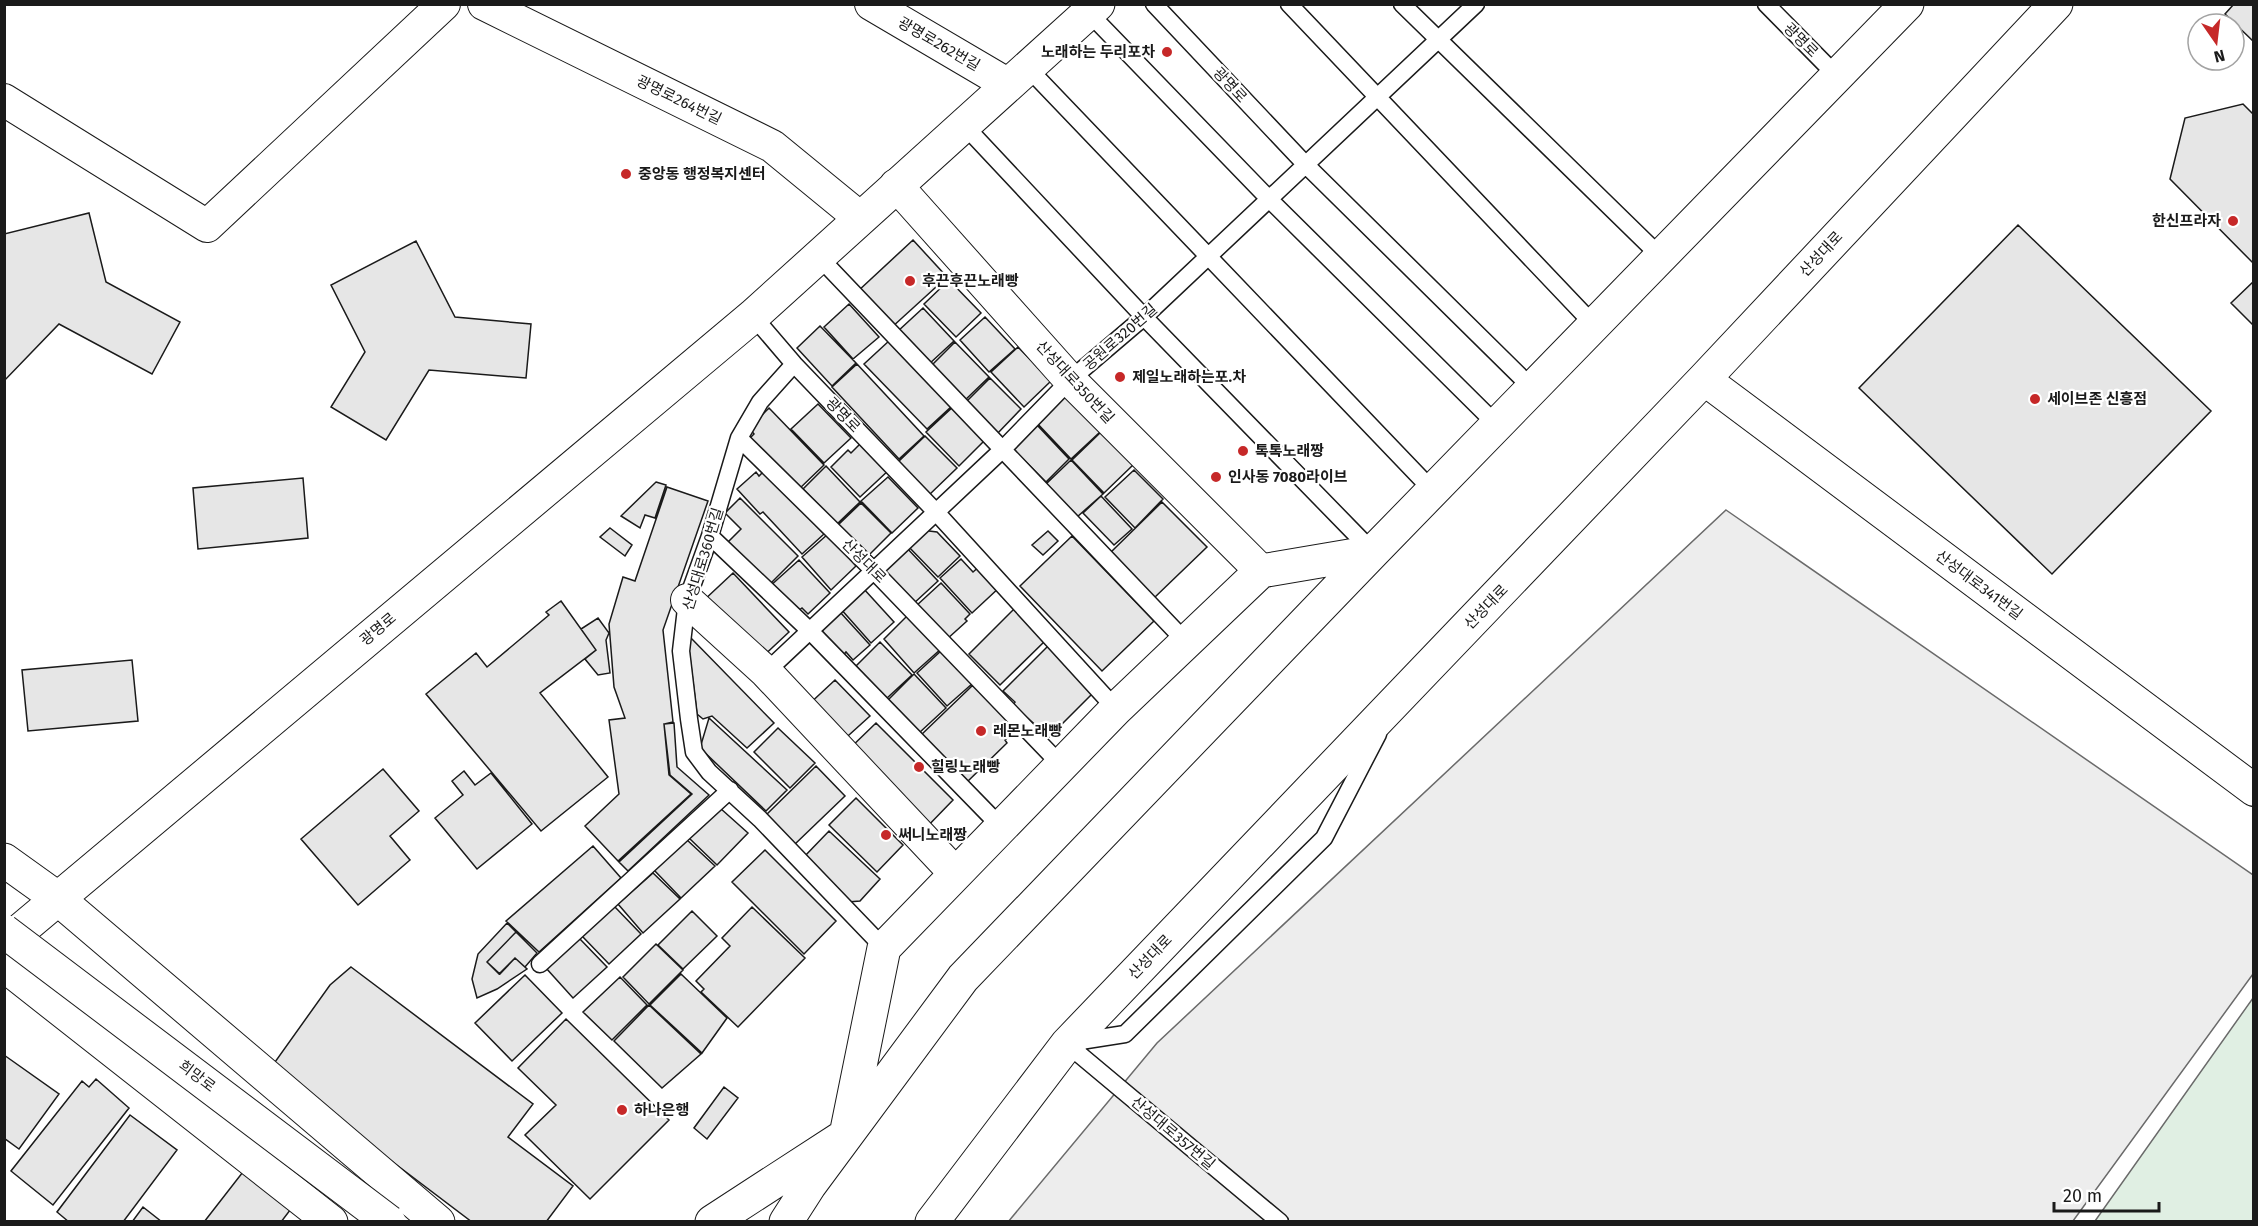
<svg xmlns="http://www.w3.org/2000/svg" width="2258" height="1226" viewBox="0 0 2258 1226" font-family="'Fira Sans','Noto Sans KR',sans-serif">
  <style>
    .green { fill: #e0efe3; stroke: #6a6a6a; stroke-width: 1.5 }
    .parking { fill: #ededed; stroke: #6a6a6a; stroke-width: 1.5 }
    .building { fill: #e6e6e6; stroke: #1a1a1a; stroke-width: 1.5 }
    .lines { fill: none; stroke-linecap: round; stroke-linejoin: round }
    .lane-casing { stroke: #1a1a1a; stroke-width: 19 }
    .street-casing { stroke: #1a1a1a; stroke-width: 34 }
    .secondary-casing { stroke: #1a1a1a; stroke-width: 35 }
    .primary-casing { stroke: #1a1a1a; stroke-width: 35 }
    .lane { stroke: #fff; stroke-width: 16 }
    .street { stroke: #fff; stroke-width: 32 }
    .secondary { stroke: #fff; stroke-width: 33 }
    .primary { stroke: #fff; stroke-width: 33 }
    .secondary-bridge-casing { stroke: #1a1a1a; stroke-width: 35; stroke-linecap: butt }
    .secondary-bridge { stroke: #fff; stroke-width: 33 }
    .poi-dot { fill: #c62828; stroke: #fff; stroke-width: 2 }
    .labels { text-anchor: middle; stroke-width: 4.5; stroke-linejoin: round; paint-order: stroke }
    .street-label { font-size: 15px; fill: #1a1a1a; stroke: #fff }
    .poi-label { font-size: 15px; font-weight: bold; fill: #1a1a1a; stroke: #fff; text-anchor: start }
  </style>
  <rect width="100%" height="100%" fill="#fff"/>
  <path class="green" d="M2253,998V1221H2095Z"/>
  <path class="parking" d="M1726,510L2253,875V974L2073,1221L1008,1222L1157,1043Z"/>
  <path class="building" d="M2234,4H2254V42L2225,14Z
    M2243,104L2254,115V264L2170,179L2185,118Z
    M89,213L106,282L180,322L152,374L59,324L4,381V234Z
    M2018,225L2211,411L2052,574L1859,388Z
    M913,240L947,277L891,328L857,292Z
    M416,241L455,317L531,324L526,378L429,370L386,440L331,407L365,352L331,285Z
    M949,280L981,313L956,337L924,304Z
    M2254,281V326L2231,303Z
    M849,304L879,337L853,359L824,327Z
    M923,308L954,341L928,365L897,332Z
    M985,317L1015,349L989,372L960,340Z
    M820,326L856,363L832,386L797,348Z
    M890,340L953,405L927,429L864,364Z
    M955,342L989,377L961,404L927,370Z
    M1018,347L1051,381L1024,407L991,372Z
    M857,364L924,436L899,459L832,387Z
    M990,378L1021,409L996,435L964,404Z
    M1063,394L1100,432L1071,459L1035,421Z
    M818,404L851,438L824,463L791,429Z
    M955,405L987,438L959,466L926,432Z
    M769,408L824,465L798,490L749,439L754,434L749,428Z
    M1037,425L1069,459L1046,482L1012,448Z
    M1101,432L1133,465L1104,493L1072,460Z
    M925,436L957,468L929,495L897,463Z
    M863,441L890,469L860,497L831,467L848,450L851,453Z
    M1071,460L1103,494L1077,517L1046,484Z
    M826,466L860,502L837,524L803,489Z
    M765,470L824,534L802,554L763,512L760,514L737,489L756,472L759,476Z
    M1134,470L1163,499L1135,528L1105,497Z
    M888,477L918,508L892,533L861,501Z
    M303,478L308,538L198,549L193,488Z
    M656,482L666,485L655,518L645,515L640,528L621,516Z
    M667,487L708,501L663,630L673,722L664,724L669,775L691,794L618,861L585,826L619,794L609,720L625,718L614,687L609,624L623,577L635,581Z
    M1101,496L1132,529L1114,545L1083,513Z
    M740,498L798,556L769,585L727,543L741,529L725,513Z
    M1162,502L1207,547L1154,598L1110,553Z
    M861,503L891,533L867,557L837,526Z
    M610,528L632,545L625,556L600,537Z
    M921,530L937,532L960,556L938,577L906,544Z
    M1048,531L1058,541L1043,555L1032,545Z
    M828,534L856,566L831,590L802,557Z
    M1072,536L1154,621L1102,671L1020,586Z
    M905,546L938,581L912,605L879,569Z
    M961,559L973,572L981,565L1001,586L972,613L940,578Z
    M799,560L830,593L808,614L802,608L794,614L769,587Z
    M733,573L789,632L758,661L702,602Z
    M941,583L970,614L965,619L967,621L946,640L916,606Z
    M863,588L894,622L871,643L840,608Z
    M561,601L596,650L540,693L608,777L541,831L426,694L476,653L487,667L549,615L546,612Z
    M1016,607L1047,639L1000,685L969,654Z
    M840,612L870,645L853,660L846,652L840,659L822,640L823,626Z
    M910,613L942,648L914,673L884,639Z
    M598,618L609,633L606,640L610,673L598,675L585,659L596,650L581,629Z
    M690,637L774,723L747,748L712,716L703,719L697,714L688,641Z
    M880,642L912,675L886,699L856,666Z
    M1050,644L1096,690L1049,737L1013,705L1015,702L1003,691Z
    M942,650L973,683L947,706L917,673Z
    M132,660L138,721L28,731L22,670Z
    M914,674L946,708L919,733L888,700Z
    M835,680L870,716L839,744L805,708Z
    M973,685L1017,729L1005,740L1007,743L966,783L921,735Z
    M709,718L787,790L766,811L700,748Z
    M674,723L677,767L709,795L628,871L619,862L692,794L670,775L664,724Z
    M876,723L953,800L923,831L845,753Z
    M778,728L815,763L790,788L754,752Z
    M816,766L845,796L794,845L765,816Z
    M383,769L419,811L390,836L410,860L358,905L301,839Z
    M464,771L475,785L491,773L532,824L477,869L435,818L463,795L452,781Z
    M856,798L903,845L877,872L829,825Z
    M720,808L748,833L717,865L689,838Z
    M829,831L880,879L860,901L848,902L803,858Z
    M686,839L715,866L681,898L654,870Z
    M593,846L621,878L539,952L506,921Z
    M765,850L836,921L804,954L732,882Z
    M653,873L680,899L643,933L618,904Z
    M614,906L641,934L609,964L582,936Z
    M752,907L805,958L738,1027L701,992L704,989L696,981L730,946L722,938Z
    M692,911L717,936L683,969L658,945Z
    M507,923L516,932L487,962L500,974L515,958L527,969L497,989L477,998L472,979L478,954Z
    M516,932L537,953L525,967L515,958L499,974L487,962Z
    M579,938L607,967L573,998L546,968Z
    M656,944L683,970L649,1004L623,977Z
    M351,967L533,1104L508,1137L573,1186L546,1222H472L270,1069L330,985Z
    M681,974L727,1018L702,1053L650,1005Z
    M525,975L562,1013L512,1061L475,1023Z
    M620,977L647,1005L612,1040L583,1012Z
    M649,1005L701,1054L662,1088L614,1041Z
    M566,1019L669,1120L590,1199L525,1135L556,1105L518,1068Z
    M4,1055L59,1094L19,1149L4,1138Z
    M96,1079L129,1108L53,1205L11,1171L82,1081L89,1087Z
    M724,1087L738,1098L707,1139L694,1128Z
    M130,1115L177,1150L123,1222H69L57,1212Z
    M246,1168L294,1205L281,1222H204Z
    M143,1207L162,1222H132Z"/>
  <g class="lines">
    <defs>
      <path id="lane" d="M1154,4L1306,165L1533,389
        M1289,4L1595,326
        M1402,4L1661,257
        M1766,4L1836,75
        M1089,13L1269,199L1497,425
        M1027,67L1433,491
        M963,124L1144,317L1373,552
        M818,256L1187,643
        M753,316L794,364L936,512L1116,709
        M794,364L760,402L739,438L710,536L687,600L681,651L689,719L694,752L709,772L760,819L884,948
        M739,438L874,571L1061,765
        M710,536L810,631L1001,827
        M766,672L1002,450L1070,380L1144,317L1476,4
        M540,964L730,790
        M1074,1042L1125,1034L1324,838L1378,734
        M1067,1044L1280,1222"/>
      <path id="street" d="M484,4L772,146L860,218
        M871,4L1007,84
        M4,100L207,226L444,4
        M896,185L1070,380L1261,571
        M1704,379L2254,790
        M687,600L766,672L955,873"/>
      <path id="secondary" d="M4,860L57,898L438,1222
        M4,944L753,316L1098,4
        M4,965L331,1222"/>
      <path id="primary" d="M712,1222L846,1135L884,948L1116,709L1261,571L1373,552
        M786,1222L809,1186L963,978L1373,552L1907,4
        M932,1222L1067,1044L1704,379L2056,4"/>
    </defs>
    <use href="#lane" class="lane-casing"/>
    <use href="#street" class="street-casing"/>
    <use href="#secondary" class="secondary-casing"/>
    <use href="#primary" class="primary-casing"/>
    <use href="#lane" class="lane"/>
    <use href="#street" class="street"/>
    <use href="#secondary" class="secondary"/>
    <use href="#primary" class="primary"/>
    <defs>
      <path id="secondary-bridge" d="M4,931L389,1222"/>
    </defs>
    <use href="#secondary-bridge" class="secondary-bridge-casing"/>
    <use href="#secondary-bridge" class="secondary-bridge"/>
  </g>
  <g class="poi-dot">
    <circle cx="1167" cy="52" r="6"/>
    <circle cx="626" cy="174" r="6"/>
    <circle cx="2233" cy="221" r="6"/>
    <circle cx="910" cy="281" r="6"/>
    <circle cx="1120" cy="377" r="6"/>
    <circle cx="2035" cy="399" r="6"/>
    <circle cx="1243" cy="451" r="6"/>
    <circle cx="1216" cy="477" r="6"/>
    <circle cx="981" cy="731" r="6"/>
    <circle cx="919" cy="767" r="6"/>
    <circle cx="886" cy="835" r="6"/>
    <circle cx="622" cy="1110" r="6"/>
  </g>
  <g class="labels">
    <g class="street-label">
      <text transform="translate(1801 40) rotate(45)" y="5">광명로</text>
      <text transform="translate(939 44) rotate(30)" y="5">광명로262번길</text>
      <text transform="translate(1230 85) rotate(47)" y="5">광명로</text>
      <text transform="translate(679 100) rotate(26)" y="5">광명로264번길</text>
      <text transform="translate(1821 254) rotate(-47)" y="5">산성대로</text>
      <text transform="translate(1120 337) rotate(-41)" y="5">공원로320번길</text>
      <text transform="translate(1075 382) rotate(47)" y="5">산성대로350번길</text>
      <text transform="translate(843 415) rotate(46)" y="5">광명로</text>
      <text transform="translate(703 559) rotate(-73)" y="5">산성대로360번길</text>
      <text transform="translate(864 561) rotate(45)" y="5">산성대로</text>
      <text transform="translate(1979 585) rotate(37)" y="5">산성대로341번길</text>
      <text transform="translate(1486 607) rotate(-46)" y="5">산성대로</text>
      <text transform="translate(378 629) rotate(-40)" y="5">광명로</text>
      <text transform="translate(1150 957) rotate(-46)" y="5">산성대로</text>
      <text transform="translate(197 1076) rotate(37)" y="5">희망로</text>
      <text transform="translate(1173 1133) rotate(40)" y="5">산성대로357번길</text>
    </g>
    <g class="poi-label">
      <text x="1155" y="57" text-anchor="end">노래하는 두리포차</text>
      <text x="638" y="179">중앙동 행정복지센터</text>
      <text x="2221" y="226" text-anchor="end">한신프라자</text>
      <text x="922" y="286">후끈후끈노래빵</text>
      <text x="1132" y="382">제일노래하는포.차</text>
      <text x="2047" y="404">세이브존 신흥점</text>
      <text x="1255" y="456">톡톡노래짱</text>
      <text x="1228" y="482">인사동 7080라이브</text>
      <text x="993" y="736">레몬노래빵</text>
      <text x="931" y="772">힐링노래빵</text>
      <text x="898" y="840">써니노래짱</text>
      <text x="634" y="1115">하나은행</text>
    </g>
  </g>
  <rect width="2258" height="1226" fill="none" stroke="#1a1a1a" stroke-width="12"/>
  <g transform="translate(2216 42) rotate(166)"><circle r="28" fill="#ffffff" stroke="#a3a3a3" stroke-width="1.5"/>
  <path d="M0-4.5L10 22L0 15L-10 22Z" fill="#c62828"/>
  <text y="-9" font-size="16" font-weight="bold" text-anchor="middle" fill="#1a1a1a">N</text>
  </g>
  <path d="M2054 1202v9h105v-9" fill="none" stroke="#1a1a1a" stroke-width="3"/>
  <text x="2063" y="1202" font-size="18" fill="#1a1a1a" stroke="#ffffff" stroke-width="4.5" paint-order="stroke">20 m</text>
</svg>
